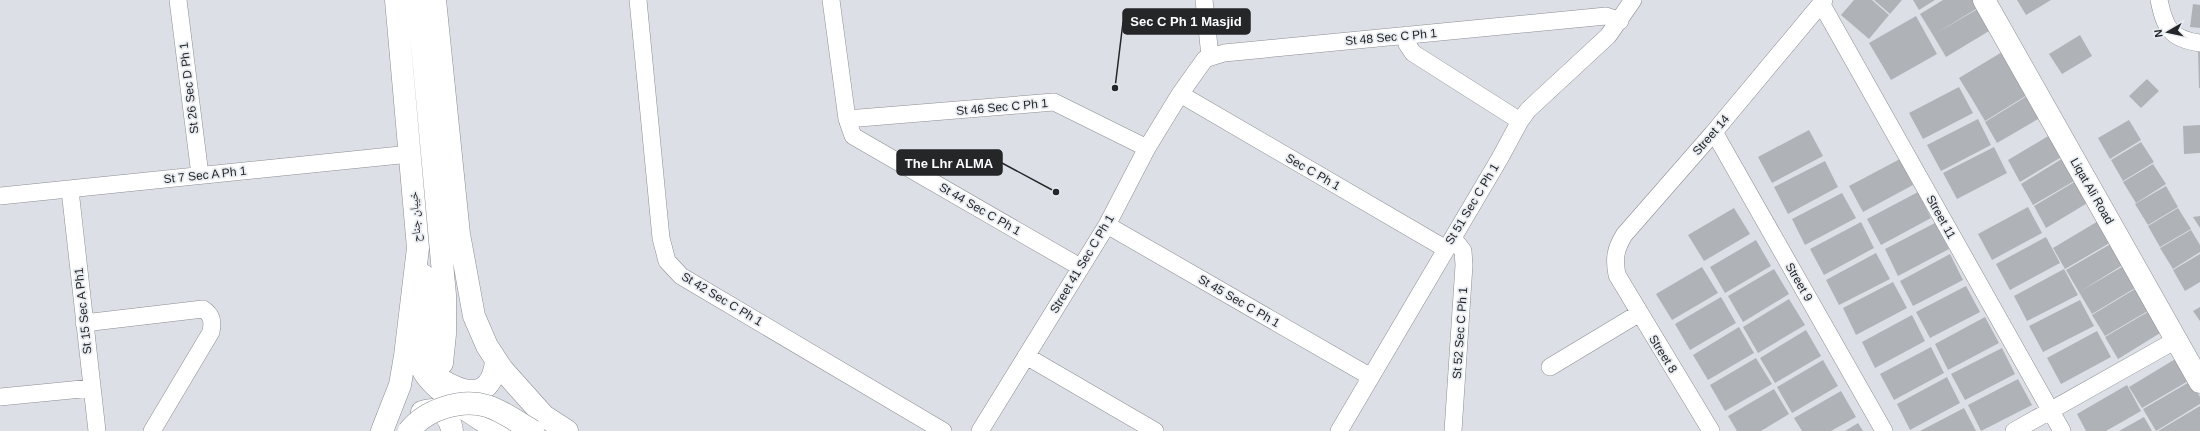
<svg xmlns="http://www.w3.org/2000/svg" width="2200" height="431" viewBox="0 0 2200 431" font-family="Arial,'Noto Naskh Arabic',sans-serif">
  <style>
    .building { fill: #afb3b8 }
    .lines { fill: none; stroke-linecap: round; stroke-linejoin: round }
    .minor-casing { stroke: #8b8e94; stroke-width: 18 }
    .tertiary-casing { stroke: #8b8e94; stroke-width: 23 }
    .secondary-casing { stroke: #8b8e94; stroke-width: 23 }
    .minor { stroke: #fff; stroke-width: 17 }
    .tertiary { stroke: #fff; stroke-width: 22 }
    .secondary { stroke: #fff; stroke-width: 22 }
    .secondary-bridge-casing { stroke: #8b8e94; stroke-width: 23; stroke-linecap: butt }
    .secondary-bridge { stroke: #fff; stroke-width: 22 }
    .labels { text-anchor: middle; stroke-width: 3.5; stroke-linejoin: round; paint-order: stroke }
    .street-label { font-size: 12px; fill: #242628; stroke: #e9edf2 }
    .leader { fill: none; stroke: #242628; stroke-width: 1.5 }
    .callout-dot { fill: #242628; stroke: #e9edf2; stroke-width: 1.5 }
    .callout { fill: #242628; stroke: #242628; stroke-width: 1.5 }
    .callout-label { font-size: 13px; text-anchor: middle; font-weight: bold; fill: #fff }
  </style>
  <rect width="100%" height="100%" fill="#dcdfe5"/>
  <path class="building" d="M1854,0H1872L1889,15L1869,39L1841,15Z
    M1874,0H1902L1890,14Z
    M1913,0H1935L1919,10Z
    M1943,0H1977L1981,6L1933,35L1920,14Z
    M2017,0H2051L2026,15Z
    M2193,4L2200,5V28L2190,27Z
    M1981,7L1994,28L1946,57L1933,35Z
    M1916,16L1937,54L1891,80L1869,43Z
    M2080,35L2092,56L2062,74L2049,54Z
    M2007,49L2032,92L1985,121L1972,99L1993,87L1972,99L1959,78Z
    M2198,49H2200V88H2199Z
    M2147,79L2159,91L2141,108L2129,96Z
    M1959,87L1973,113L1923,139L1909,113Z
    M2032,93L2045,115L1997,143L1985,122Z
    M1978,119L1991,145L1941,171L1927,145Z
    M2129,120L2141,140L2110,159L2098,138Z
    M2200,125V153L2184,154L2183,126Z
    M1809,130L1823,156L1772,183L1758,157Z
    M2055,132L2068,153L2020,182L2008,160Z
    M2141,142L2154,162L2123,181L2111,160Z
    M1994,147L2007,173L1957,199L1943,173Z
    M2068,155L2081,177L2033,205L2021,184Z
    M1900,159L1913,185L1863,212L1849,186Z
    M1825,161L1838,187L1788,214L1774,187Z
    M2153,164L2166,184L2136,203L2123,182Z
    M2081,178L2094,199L2046,228L2034,206Z
    M2166,186L2178,207L2148,225L2135,204Z
    M1918,192L1931,218L1881,245L1867,219Z
    M1842,193L1856,218L1805,245L1792,219Z
    M2028,207L2042,233L1992,260L1978,234Z
    M1734,208L1750,234L1704,261L1688,235Z
    M2178,208L2191,229L2160,247L2148,226Z
    M2200,216V228L2193,217Z
    M2100,220L2113,241L2065,269L2053,248Z
    M1861,222L1874,248L1824,275L1810,249Z
    M1935,223L1949,249L1898,276L1885,249Z
    M2191,230L2200,245V252L2173,269L2160,248Z
    M2046,237L2060,263L2010,290L1996,264Z
    M1756,240L1771,266L1725,293L1710,267Z
    M2114,242L2126,263L2079,292L2066,270Z
    M1876,253L1890,279L1839,305L1826,280Z
    M1950,254L1963,280L1913,306L1900,281Z
    M2200,254V282L2185,291L2173,270Z
    M2127,264L2140,285L2092,314L2079,292Z
    M1702,267L1718,293L1672,320L1656,294Z
    M1774,269L1789,294L1743,322L1728,296Z
    M2064,269L2078,295L2027,321L2014,296Z
    M1893,282L1907,308L1856,335L1843,308Z
    M1966,286L1980,312L1930,338L1916,312Z
    M2140,286L2153,308L2105,336L2092,315Z
    M1721,297L1736,323L1690,350L1675,324Z
    M1789,299L1805,325L1758,353L1743,327Z
    M2080,300L2094,326L2043,352L2029,326Z
    M2200,307V321L2193,311Z
    M2153,309L2165,330L2118,359L2105,337Z
    M1912,315L1925,341L1875,368L1862,342Z
    M1985,317L1999,343L1948,370L1935,344Z
    M1739,327L1754,353L1708,380L1693,355Z
    M1806,330L1821,356L1775,383L1760,358Z
    M2097,331L2111,357L2061,384L2047,358Z
    M1931,347L1944,373L1894,400L1880,374Z
    M2002,348L2015,374L1965,400L1951,374Z
    M1756,358L1772,384L1725,411L1710,385Z
    M2177,358L2190,380L2142,408L2129,387Z
    M1823,360L1838,386L1792,413L1777,387Z
    M1947,377L1960,403L1910,430L1897,404Z
    M2018,379L2032,405L1981,431L1968,405Z
    M2191,381L2200,397V404L2156,431L2143,409Z
    M2127,385L2141,411L2106,431H2086L2077,414Z
    M1774,389L1789,414L1761,431H1737L1728,416Z
    M1841,391L1856,417L1831,431H1802L1794,418Z
    M2200,406V431H2158Z
    M1964,408L1976,431H1920Z
    M2144,417L2152,431H2119Z
    M1858,423L1863,431H1845Z"/>
  <g class="lines">
    <defs>
      <path id="minor" d="M178,0L200,175
        M638,0L661,238L667,261L681,276L943,431
        M831,0L847,119L853,136L1080,267
        M1204,0L1210,56
        M2159,0C2165,28 2170,39 2200,43
        M1821,3L2062,431
        M1406,35L1407,44L1413,53L1520,121
        M1180,94L1446,249
        M847,119L1054,102L1147,148
        M1714,132L1884,431
        M70,190L97,431
        M0,196L410,154
        M1107,225L1371,377
        M84,323L203,309C212,315 213,321 211,332L152,431
        M1026,356L1155,431
        M1550,367L1638,314
        M0,397L92,388
        M980,431L1107,225L1147,148L1180,94L1205,59L1224,53L1606,16L1620,21
        M1339,431L1500,158L1520,121L1528,110L1608,36L1633,0
        M1453,431L1464,265L1463,251L1453,238
        M1711,431L1617,275C1614,259 1615,250 1624,235L1714,132L1824,0
        M2014,431L2176,340"/>
      <path id="tertiary" d="M1984,0L2200,382"/>
      <path id="secondary" d="M418,0L445,295V334L442,363
        M435,0L459,234L474,316L487,346L502,369L544,416L567,431
        M423,275C426,293 429,312 427,330C427,342 421,355 422,367C424,385 483,421 499,431
        M440,379C466,395 491,400 496,362
        M422,412C437,406 450,414 452,431
        M382,431L400,385L405,356L418,248L396,0"/>
    </defs>
    <use href="#minor" class="minor-casing"/>
    <use href="#tertiary" class="tertiary-casing"/>
    <use href="#secondary" class="secondary-casing"/>
    <use href="#minor" class="minor"/>
    <use href="#tertiary" class="tertiary"/>
    <use href="#secondary" class="secondary"/>
    <defs>
      <path id="secondary-bridge" d="M409,431C425,410 461,398 487,406C503,411 519,423 533,431"/>
    </defs>
    <use href="#secondary-bridge" class="secondary-bridge-casing"/>
    <use href="#secondary-bridge" class="secondary-bridge"/>
  </g>
  <g class="labels">
    <g class="street-label">
      <text transform="translate(1391 37) rotate(-5)" y="4">St 48 Sec C Ph 1</text>
      <text transform="translate(189 88) rotate(-97)" y="4">St 26 Sec D Ph 1</text>
      <text transform="translate(1002 107) rotate(-5)" y="4">St 46 Sec C Ph 1</text>
      <text transform="translate(1711 135) rotate(-49)" y="4">Street 14</text>
      <text transform="translate(1313 172) rotate(30)" y="4">Sec C Ph 1</text>
      <text transform="translate(205 175) rotate(-6)" y="4">St 7 Sec A Ph 1</text>
      <text transform="translate(2092 191) rotate(60)" y="4">Liqat Ali Road</text>
      <text transform="translate(1472 204) rotate(-59)" y="4">St 51 Sec C Ph 1</text>
      <text transform="translate(980 209) rotate(30)" y="4">St 44 Sec C Ph 1</text>
      <text transform="translate(415 217) rotate(-94)" y="4">خیبان جناح</text>
      <text transform="translate(1941 217) rotate(61)" y="4">Street 11</text>
      <text transform="translate(1082 264) rotate(-59)" y="4">Street 41 Sec C Ph 1</text>
      <text transform="translate(1799 282) rotate(60)" y="4">Street 9</text>
      <text transform="translate(722 299) rotate(31)" y="4">St 42 Sec C Ph 1</text>
      <text transform="translate(1239 301) rotate(30)" y="4">St 45 Sec C Ph 1</text>
      <text transform="translate(83 311) rotate(-96)" y="4">St 15 Sec A Ph1</text>
      <text transform="translate(1460 333) rotate(-86)" y="4">St 52 Sec C Ph 1</text>
      <text transform="translate(1663 354) rotate(58)" y="4">Street 8</text>
    </g>
  </g>
  <path class="leader" d="M1115 88L1123 22M1056 192L1002 163"/>
  <g class="callout-dot">
    <circle cx="1115" cy="88" r="4"/>
    <circle cx="1056" cy="192" r="4"/>
  </g>
  <g class="callout">
    <rect x="1123" y="9" width="127" height="25" rx="4"/>
    <rect x="897" y="150" width="105" height="25" rx="4"/>
  </g>
  <g class="callout-label">
    <text x="1186" y="26">Sec C Ph 1 Masjid</text>
    <text x="949" y="168">The Lhr ALMA</text>
  </g>
  <g transform="translate(2168 32) rotate(261)" stroke="#e9edf2" stroke-width="3" paint-order="stroke">
  <path d="M0-3L7 15L0 10L-7 15Z" fill="#242628"/>
  <text y="-6" font-size="11" font-weight="bold" text-anchor="middle" fill="#242628">N</text>
  </g>
</svg>
